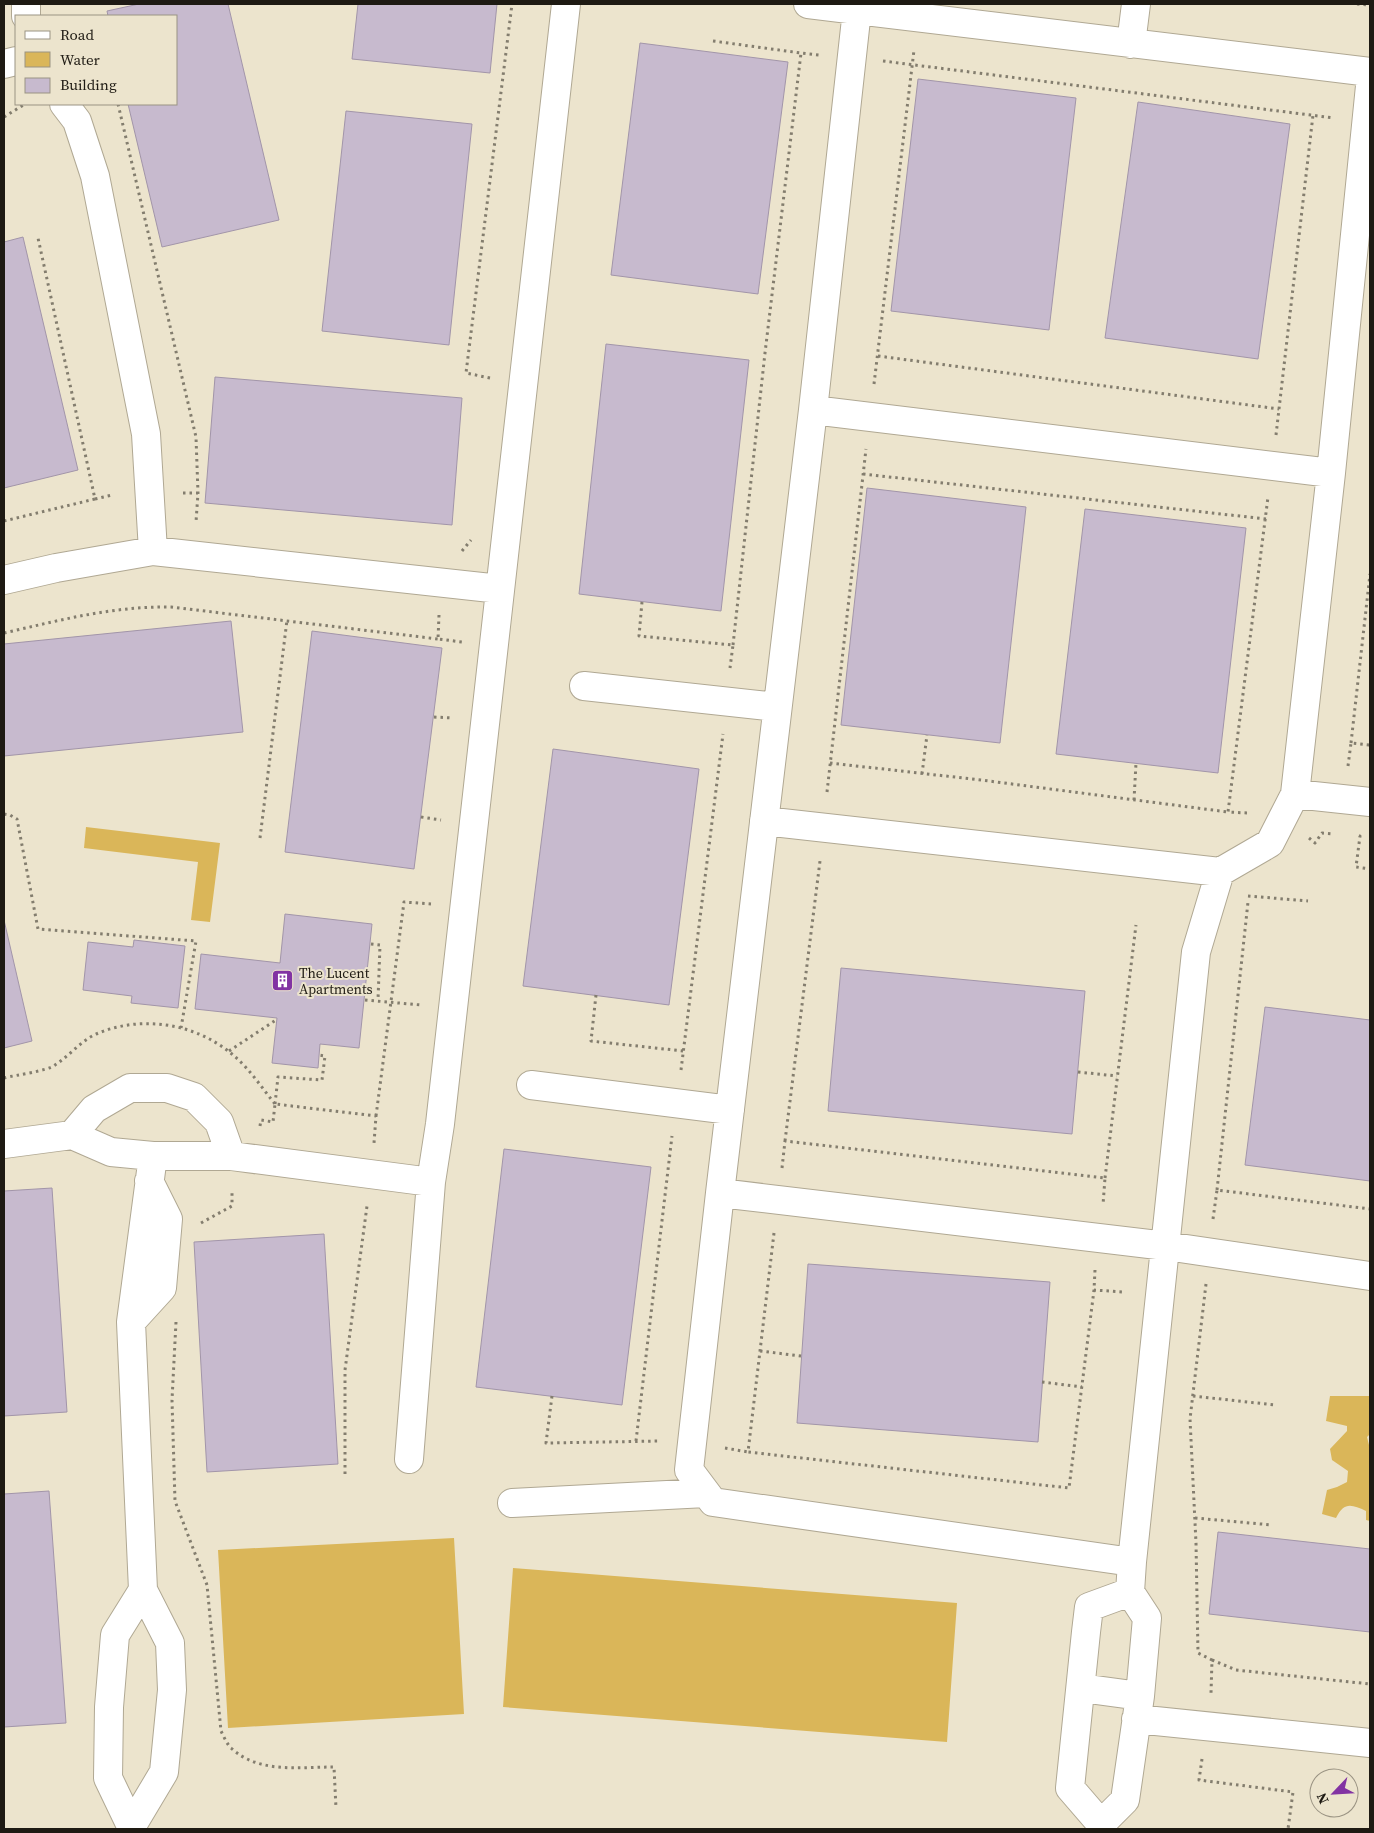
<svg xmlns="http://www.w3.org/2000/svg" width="1374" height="1833" viewBox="0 0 1374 1833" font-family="'Source Serif 4',serif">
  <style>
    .water { fill: #dab659 }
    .building { fill: #c7bace; stroke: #a295a9 }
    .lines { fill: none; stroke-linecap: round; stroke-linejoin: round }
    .minor-casing { stroke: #b0a893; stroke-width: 30 }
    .path { stroke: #837d6e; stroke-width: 3; stroke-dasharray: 2.5 4; stroke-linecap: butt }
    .minor { stroke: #fff; stroke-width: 28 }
    .labels { text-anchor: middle; stroke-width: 4; stroke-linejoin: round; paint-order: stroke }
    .poi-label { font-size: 14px; fill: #1e1a13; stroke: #ece4cd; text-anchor: start }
  </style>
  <rect width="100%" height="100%" fill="#ece4cd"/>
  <path class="water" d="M86,827L220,843L210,922L191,920L198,862L84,848Z
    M1330,1396H1370V1434L1367,1437L1370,1449V1521L1366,1520V1511C1351,1504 1344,1502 1336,1518L1322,1514L1327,1490L1337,1487L1347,1482L1348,1471L1332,1460L1330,1449L1347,1431V1426L1326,1421Z
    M454,1538L464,1714L228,1728L218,1550Z
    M513,1568L957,1603L947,1742L503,1707Z"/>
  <path class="building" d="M139,4H228L279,220L162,247L128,104H176V16H108L107,11Z
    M358,4H497L490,73L352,59Z
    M640,43L788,62L758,294L611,275Z
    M918,79L1076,98L1049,330L891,311Z
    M1138,102L1290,124L1258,359L1105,338Z
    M346,111L472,124L449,345L322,331Z
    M23,237L78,470L4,488V242Z
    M606,344L749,360L721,611L579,594Z
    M215,377L462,398L452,525L205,503Z
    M867,488L1026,507L1000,743L841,725Z
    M1085,509L1246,528L1218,773L1056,754Z
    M231,621L243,732L4,756V644Z
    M312,631L442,648L414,869L285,852Z
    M553,749L699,769L669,1005L523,986Z
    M285,914L372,924L359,1048L320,1044L318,1068L272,1063L277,1018L195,1009L201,954L280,963Z
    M4,920L32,1041L4,1048Z
    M134,940L185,946L178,1008L131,1003L132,996L83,990L88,942L133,947Z
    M841,968L1085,991L1072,1134L828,1111Z
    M1265,1007L1370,1020V1181L1245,1165Z
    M504,1149L651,1167L622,1405L476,1387Z
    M52,1188L67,1412L4,1416V1191Z
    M324,1234L338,1464L207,1472L194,1242Z
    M808,1264L1050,1282L1038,1442L797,1423Z
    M49,1491L66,1723L4,1727V1494Z
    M1218,1532L1370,1549V1632L1209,1614Z"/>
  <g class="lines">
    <defs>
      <path id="minor" d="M26,4V16
        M808,4L857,10
        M1131,44L1136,4
        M4,64L16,61
        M64,104L77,121L95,176L146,434L153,551
        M813,410L1331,473
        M4,580L56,568L153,551L500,589
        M584,686L777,707
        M1295,794L1370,802
        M764,821L1220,872
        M531,1085L730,1110
        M72,1135L94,1109L130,1088H167L194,1097L219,1122L231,1156
        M4,1144L72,1135L111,1152L153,1156H231L431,1182L440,1124L566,4
        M720,1193L1166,1246L1370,1276
        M131,1322L162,1288L168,1219L149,1181
        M409,1459L431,1182
        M512,1503L706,1493
        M1132,1562L713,1502L689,1470L720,1193L813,410L857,10L1370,72
        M1081,1688L1140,1696
        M1136,1719L1370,1743
        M1101,1824L1070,1788L1086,1632L1089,1607L1130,1592
        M131,1826L108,1778L109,1707L115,1635L143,1590
        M130,1829L164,1772L172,1690L170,1643L143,1590L131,1322L153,1156
        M1100,1829L1101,1824L1125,1800L1140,1696L1147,1618L1130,1592L1132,1562L1196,952L1220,872L1270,843L1295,794L1331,473L1370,86"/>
    </defs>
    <use href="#minor" class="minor-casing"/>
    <path class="path" d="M1357,4L1370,5
      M713,41L801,53
      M883,61L1334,118
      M118,104L196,437L198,493L196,522
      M4,117L25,104
      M878,356L1279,409
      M490,378L466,373L512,4
      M874,384L914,50
      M1276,435L1313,115
      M863,474L1266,519
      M183,493H198
      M95,499L112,495
      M4,521L95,499L38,238
      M462,551L471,540
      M642,602L639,636L733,645L730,668
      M439,615L438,639L462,642
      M4,633C61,620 113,606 171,607L438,639
      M733,645L765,353L801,53L819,55
      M434,717L453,718
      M1351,743L1370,574
      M830,763L981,780L1228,812
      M1348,766L1351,743L1370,745
      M922,774L927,735
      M827,792L866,449
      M1134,800L1136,763
      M1247,813L1228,812L1268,497
      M4,814L10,815L17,819L38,929L196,941L181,1028
      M421,817L441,820
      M1359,836H1360L1356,867L1370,869
      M260,838L287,620
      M1309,838L1315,843L1322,833L1334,834
      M1248,896L1308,901
      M371,944L380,945L378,1000
      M596,995L591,1041L683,1051
      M365,1000L421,1005
      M229,1051L276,1020
      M681,1070L723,734
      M1078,1072L1117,1076
      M4,1078C15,1075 48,1071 55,1065C69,1056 79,1043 94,1035C140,1014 196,1023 233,1055C249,1068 262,1088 275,1104
      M275,1104L278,1077L322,1080L325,1056L319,1055
      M376,1116L404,902L431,904
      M260,1126L261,1120L273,1122L275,1104L376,1116L374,1143
      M785,1141L820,861
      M782,1168L785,1141L1105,1178L1103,1205
      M1105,1178L1136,925
      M1217,1190L1248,902
      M1213,1219L1217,1190L1370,1209
      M201,1223L232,1206V1190
      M774,1233L748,1452L1069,1488L1094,1290
      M1095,1270L1094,1290L1123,1292
      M1206,1284L1190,1419L1196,1543L1198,1653L1212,1660L1211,1693
      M176,1322L172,1400L175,1501L207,1585L221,1731C224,1737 227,1744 231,1748C259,1774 300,1767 334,1767L336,1808
      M760,1351L801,1356
      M1042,1382L1082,1387
      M552,1396L546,1443L661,1441
      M1193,1396L1275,1405
      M636,1441L672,1136
      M725,1448L748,1452
      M345,1474V1370L367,1206
      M1195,1518L1272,1525
      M1212,1660L1236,1670L1370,1684
      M1202,1759L1199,1780L1293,1792L1288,1829"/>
    <use href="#minor" class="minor"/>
  </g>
  <defs>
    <symbol id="building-square" viewBox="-11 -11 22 22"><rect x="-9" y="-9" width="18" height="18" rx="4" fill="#8233a3" stroke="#ece4cd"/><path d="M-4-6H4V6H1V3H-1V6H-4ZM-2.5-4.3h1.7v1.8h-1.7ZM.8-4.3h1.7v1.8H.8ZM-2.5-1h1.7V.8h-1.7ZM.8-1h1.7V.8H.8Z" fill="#fff"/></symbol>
  </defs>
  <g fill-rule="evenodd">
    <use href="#building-square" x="270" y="968" width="25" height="25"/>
  </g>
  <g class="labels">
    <g class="poi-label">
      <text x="299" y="978">The Lucent<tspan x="299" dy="16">Apartments</tspan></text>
    </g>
  </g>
  <rect width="1374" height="1833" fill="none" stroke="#1e1a13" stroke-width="10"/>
  <rect x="15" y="15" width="162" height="90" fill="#ece4cd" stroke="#9a9383"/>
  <rect x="25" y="31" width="25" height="8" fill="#ffffff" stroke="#9a9383"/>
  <text x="60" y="40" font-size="15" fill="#1e1a13">Road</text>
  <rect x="25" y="52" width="25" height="15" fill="#dab659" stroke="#9a9383"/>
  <text x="60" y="65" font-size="15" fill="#1e1a13">Water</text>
  <rect x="25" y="78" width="25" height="15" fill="#c7bace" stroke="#9a9383"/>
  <text x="60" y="90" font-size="15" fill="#1e1a13">Building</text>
  <g transform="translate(1334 1793) rotate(245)"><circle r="24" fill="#ece4cd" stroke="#9a9383"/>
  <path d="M0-4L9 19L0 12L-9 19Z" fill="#8233a3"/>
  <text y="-8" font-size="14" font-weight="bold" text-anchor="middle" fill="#1e1a13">N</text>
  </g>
</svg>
